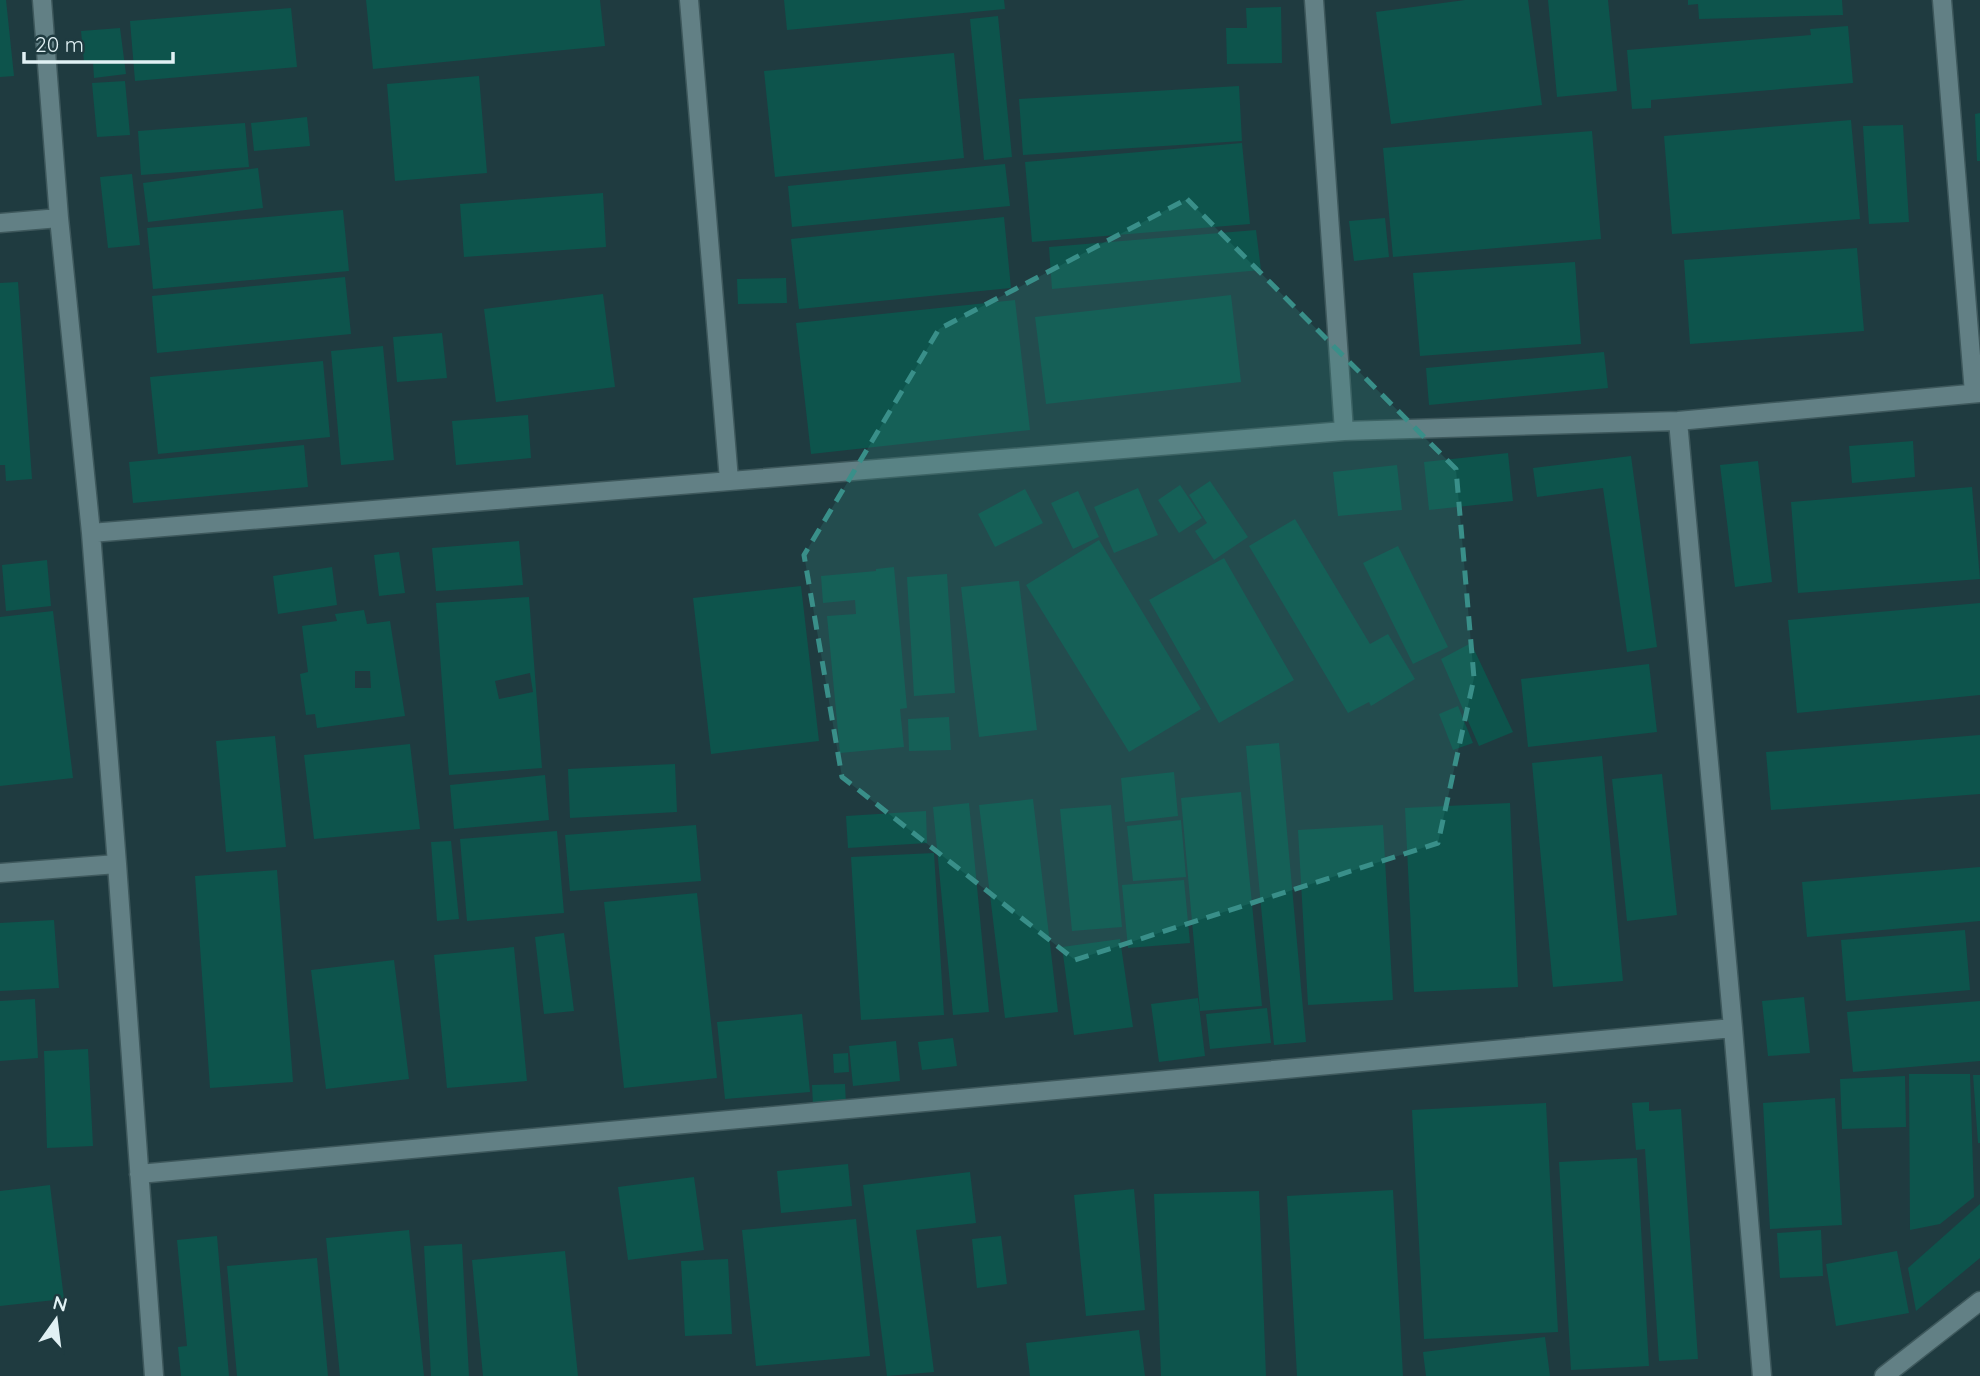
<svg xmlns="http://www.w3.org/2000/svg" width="1980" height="1376" viewBox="0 0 1980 1376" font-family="Quicksand,sans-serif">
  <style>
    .building { fill: #0d544c; fill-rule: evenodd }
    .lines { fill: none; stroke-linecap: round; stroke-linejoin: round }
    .minor-casing { stroke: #3e585c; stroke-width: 21 }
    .minor { stroke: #628085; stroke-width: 18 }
    .marked { fill: #398f89; fill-opacity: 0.2; stroke: #398f89; stroke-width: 5; stroke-dasharray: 14 9; stroke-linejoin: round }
  </style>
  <rect width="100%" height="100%" fill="#1f3b40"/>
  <path class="building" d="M0,0H6L14,76L0,77Z
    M366,0H600L605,46L373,69Z
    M784,0H1004L1005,9L787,30Z
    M1465,0H1528L1542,105L1391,124L1376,12Z
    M1548,0H1608L1617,91L1557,97Z
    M1688,0H1842L1843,15L1699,19L1698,4L1688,5Z
    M1281,7L1282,63L1227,64L1226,28H1247L1246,8Z
    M291,8L297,67L135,81L130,21Z
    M998,16L1012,157L984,160L970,19Z
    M1848,26L1853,83L1651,100V108L1632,109L1627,50L1811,35L1810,29Z
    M120,28L126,74L94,78L93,61L84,62L81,31Z
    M954,53L964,158L775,177L764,71Z
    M479,76L487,173L395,181L387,84Z
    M125,81L130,135L97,137L92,83Z
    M1239,86L1242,141L1023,155L1019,99Z
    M1980,113V161H1977L1975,114Z
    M307,117L310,146L254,151L251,123Z
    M1851,120L1860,219L1672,234L1664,136Z
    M245,123L249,167L141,175L138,131Z
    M1903,125L1909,222L1869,224L1863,126Z
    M1592,131L1601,239L1393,257L1383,148Z
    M1242,143L1250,224L1032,242L1025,162Z
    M1005,164L1010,206L792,227L788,186Z
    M258,168L263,208L148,222L143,183Z
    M132,174L140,245L108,248L100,177Z
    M603,193L606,247L464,257L460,204Z
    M343,210L349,271L153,289L147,228Z
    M1004,217L1011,288L799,309L791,239Z
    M1385,218L1389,257L1354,261L1349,221Z
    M1256,230L1261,270L1052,289L1049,247Z
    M1857,248L1864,331L1690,344L1684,260Z
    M1575,262L1581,344L1420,356L1413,273Z
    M345,277L351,334L157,353L152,296Z
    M786,278L787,303L738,304L737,279Z
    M18,282L32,479L6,481L5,465H0V283Z
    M603,294L615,387L496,402L484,309Z
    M1231,295L1241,382L1046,404L1035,317Z
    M1015,300L1030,430L811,454L796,323Z
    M442,333L447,378L397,382L393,337Z
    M383,346L394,460L341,465L331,351Z
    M1604,352L1608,388L1429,405L1426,368Z
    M323,361L330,437L158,454L150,377Z
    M528,415L531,458L456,465L452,421Z
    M1913,441L1915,477L1852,483L1849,446Z
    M304,445L308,487L133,503L129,462Z
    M1508,453L1513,501L1429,510L1424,462Z
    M1631,456L1657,647L1627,652L1603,488L1537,497L1533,468Z
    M1758,461L1772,582L1735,587L1720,465Z
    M1397,465L1402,510L1338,516L1333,472Z
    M1210,481L1248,537L1214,560L1195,531L1207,523L1189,495Z
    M1180,485L1202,518L1179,533L1158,500Z
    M1972,487L1980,579L1798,593L1791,502Z
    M1138,488L1158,535L1114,553L1094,507Z
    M1025,489L1043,523L995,547L978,514Z
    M1078,491L1099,537L1073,549L1051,503Z
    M1295,519L1370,644L1388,634L1415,679L1371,706L1369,702L1348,713L1249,546Z
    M1099,540L1201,709L1129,752L1026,585Z
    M519,541L523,585L436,591L432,548Z
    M1398,546L1448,647L1413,664L1363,563Z
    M399,552L405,593L379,596L374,555Z
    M1224,558L1294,680L1219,723L1149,600Z
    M47,560L51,606L6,611L2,565Z
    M332,567L337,605L278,614L273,576Z
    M894,567L907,708L900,709L904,747L840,753L827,616L856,614L855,600L823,603L821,576L876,571V569Z
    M947,574L955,693L914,696L907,577Z
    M1019,581L1037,730L979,737L961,587Z
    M801,586L819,741L711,754L693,598Z
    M529,597L542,768L449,775L436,603ZM530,673L533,692L499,699L495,681Z
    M1980,603V695L1797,713L1788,620Z
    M364,610L367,624L390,621L405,716L317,728L315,714L306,715L300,674L308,672L302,626L337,621L335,614ZM355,671H370L371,688H355Z
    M53,611L73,778L0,786V617Z
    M1471,643L1513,732L1479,746L1441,659Z
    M1649,664L1657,732L1528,747L1521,679Z
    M1458,706L1473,743L1453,750L1439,714Z
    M949,717L951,750L909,751L908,719Z
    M1980,735V794L1771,810L1766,752Z
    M275,736L286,847L226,852L216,741Z
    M1279,743L1306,1042L1274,1045L1246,746Z
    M410,744L420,829L314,839L304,755Z
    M1602,756L1623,981L1553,987L1532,763Z
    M675,764L677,812L570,818L568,769Z
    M1174,772L1178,816L1125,822L1121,778Z
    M1662,774L1677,915L1627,921L1612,779Z
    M545,775L549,820L454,829L450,785Z
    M1241,792L1262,1006L1200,1011L1181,798Z
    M1033,799L1058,1012L1005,1018L979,805Z
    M969,803L989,1012L953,1015L933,807Z
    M1510,803L1518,987L1414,992L1405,808Z
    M1111,805L1122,927L1072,931L1060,809Z
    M926,811L927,843L848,848L846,816Z
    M1181,820L1186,877L1133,881L1127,826Z
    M696,825L701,881L570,891L565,835Z
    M1383,825L1393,1000L1308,1005L1298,830Z
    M557,831L564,913L467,921L460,839Z
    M451,841L459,919L437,921L431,842Z
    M934,853L944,1015L861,1020L851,857Z
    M1980,867V921L1807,937L1802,882Z
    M277,870L293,1082L210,1088L195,876Z
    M1184,880L1190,943L1128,948L1122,885Z
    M697,893L717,1078L624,1088L604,902Z
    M54,920L59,988L0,991V923Z
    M1965,930L1970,990L1846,1001L1841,940Z
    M564,933L574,1011L544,1014L535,937Z
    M1120,939L1133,1027L1074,1035L1062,947Z
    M514,947L527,1081L447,1088L434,955Z
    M394,960L409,1079L326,1089L311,970Z
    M1804,997L1810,1053L1768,1056L1762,1001Z
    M1198,998L1205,1056L1159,1062L1151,1004Z
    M35,999L38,1058L0,1061V1001Z
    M1980,1001V1061L1853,1072L1847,1012Z
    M1267,1008L1271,1043L1210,1049L1206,1014Z
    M802,1014L810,1092L725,1099L717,1022Z
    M953,1038L957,1066L922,1070L918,1042Z
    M896,1041L900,1081L853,1086L849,1046Z
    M88,1049L93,1146L47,1148L44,1051Z
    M848,1053L849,1072L834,1073L833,1054Z
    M1909,1074H1970L1974,1197L1940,1224L1910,1230Z
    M1973,1075H1980V1143H1978Z
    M1905,1076L1906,1127L1842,1129L1840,1079Z
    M845,1084L846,1105H813L812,1085Z
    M1835,1098L1842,1225L1770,1229L1763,1103Z
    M1649,1102V1111L1681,1109L1698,1359L1659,1361L1645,1149L1636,1150L1632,1103Z
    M1546,1103L1558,1332L1424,1339L1412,1110Z
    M1637,1158L1649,1366L1571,1370L1559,1162Z
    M848,1164L852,1206L781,1213L777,1171Z
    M970,1172L976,1223L916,1230L934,1372L887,1376L863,1185Z
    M694,1177L704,1250L628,1260L618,1187Z
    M50,1185L64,1299L0,1306V1191Z
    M1134,1189L1145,1310L1086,1316L1074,1195Z
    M1393,1190L1403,1376H1297L1287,1196Z
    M1259,1191L1266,1376H1161L1154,1194Z
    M1980,1204V1258L1916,1311L1908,1268Z
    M856,1219L870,1356L756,1366L742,1230Z
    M409,1230L424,1376H340L326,1238Z
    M1821,1230L1823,1276L1780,1278L1777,1233Z
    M217,1236L229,1376H181L178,1347L187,1346L177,1240Z
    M1001,1236L1007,1284L977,1288L972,1239Z
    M462,1244L469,1376H431L424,1246Z
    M565,1251L578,1376H483L472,1260Z
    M1897,1251L1909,1313L1836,1326L1826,1264Z
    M317,1258L328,1376H237L227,1266Z
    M728,1259L732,1334L685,1336L681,1261Z
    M1139,1330L1145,1376H1030L1026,1343Z
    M1545,1337L1550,1376H1426L1423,1352Z"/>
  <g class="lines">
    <defs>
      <path id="minor" d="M42,0L59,218L91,533L117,864L154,1376
        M689,0L729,480
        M1314,0L1344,431
        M1942,0L1974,393
        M0,223L59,218
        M1678,421L1733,1028L1762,1376
        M91,533L1344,431L1678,421L1980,393
        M0,873L117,864
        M139,1174L1733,1028
        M1884,1376L1980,1301"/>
    </defs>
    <use href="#minor" class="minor-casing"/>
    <use href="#minor" class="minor"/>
  </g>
  <path class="marked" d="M1187,199L1456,469L1474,678L1438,843L1075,960L842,777L804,555L939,329Z"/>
  <g transform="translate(56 1320) rotate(14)" stroke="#1f3b40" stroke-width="5" paint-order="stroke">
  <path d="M0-5L12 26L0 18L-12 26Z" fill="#e1f1f4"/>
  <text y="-10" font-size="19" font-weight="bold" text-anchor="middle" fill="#e1f1f4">N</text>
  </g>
  <path d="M24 52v10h149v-10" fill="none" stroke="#e1f1f4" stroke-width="3.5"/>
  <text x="35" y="52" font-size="21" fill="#e1f1f4" stroke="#1f3b40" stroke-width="5" paint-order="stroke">20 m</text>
</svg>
